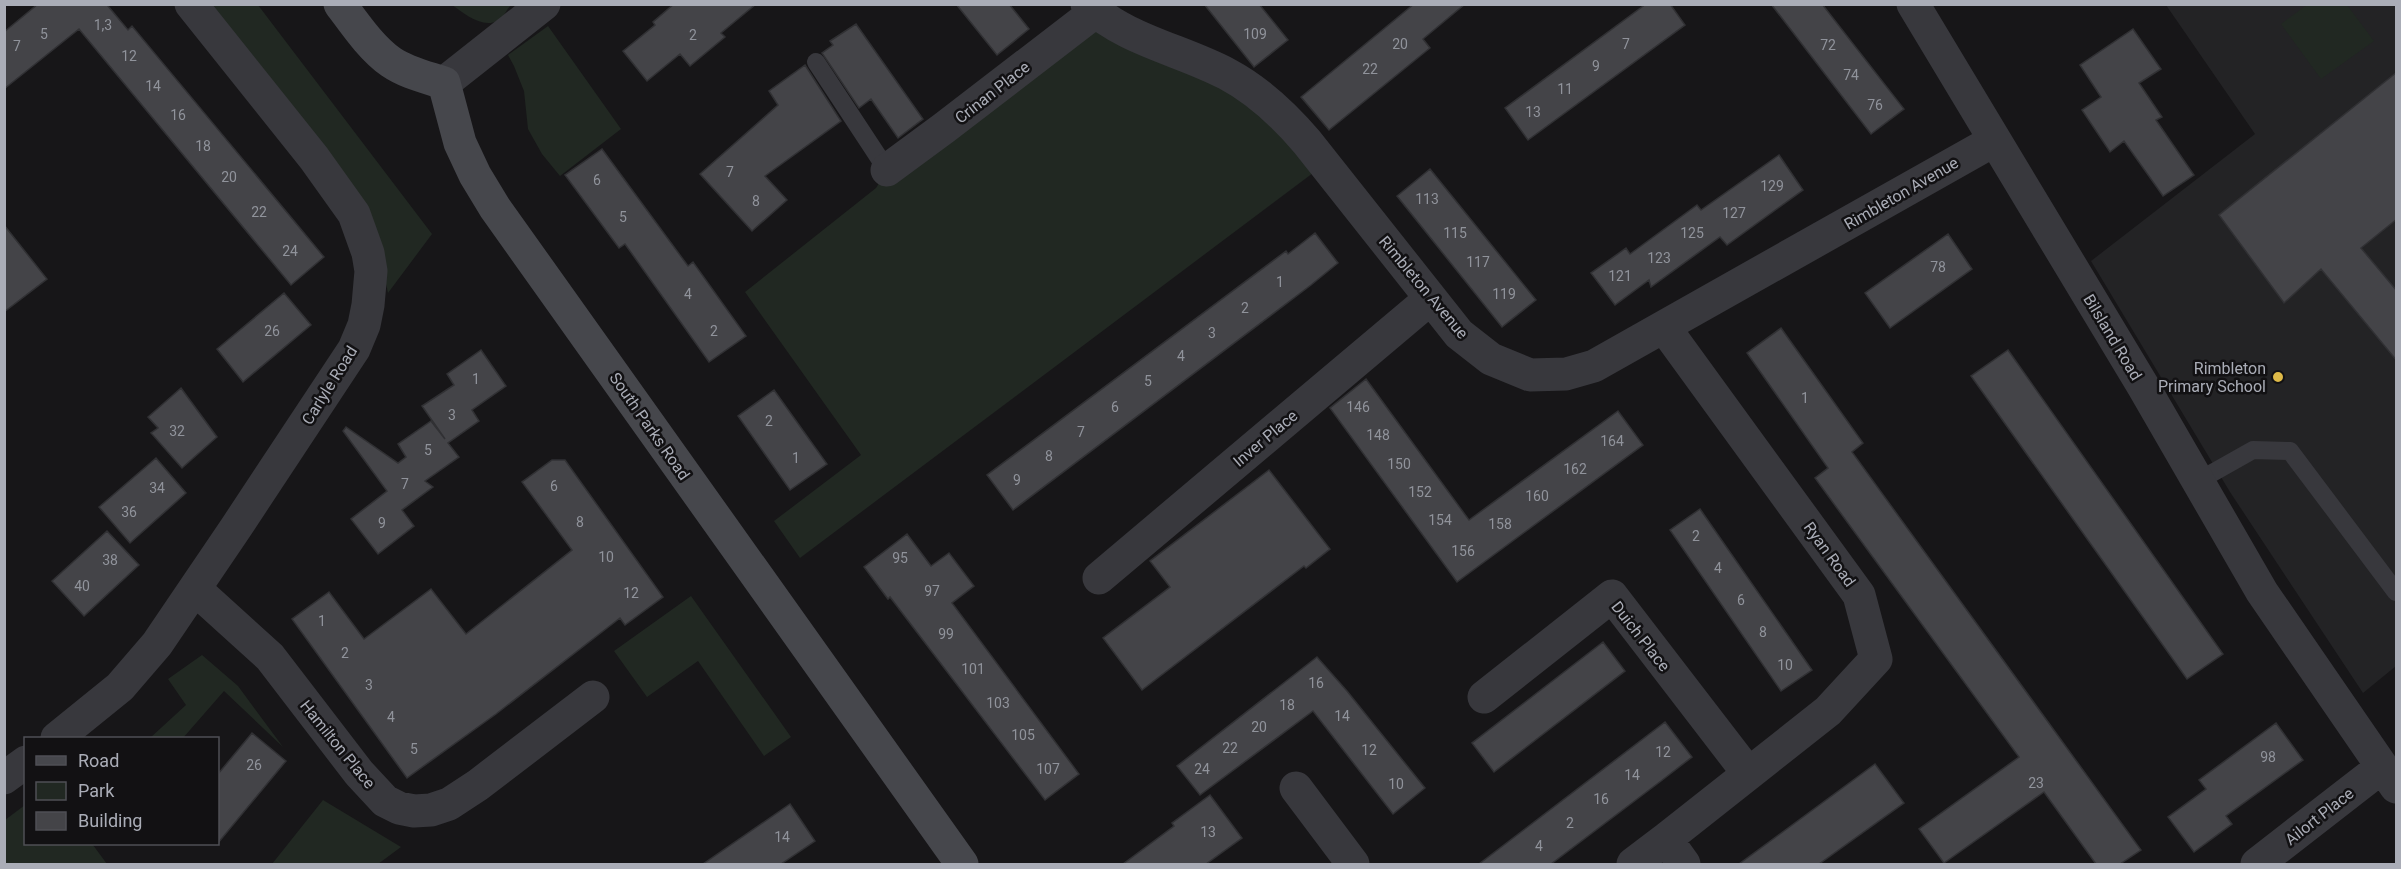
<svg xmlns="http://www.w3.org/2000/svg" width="2401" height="869" viewBox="0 0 2401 869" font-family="Roboto,sans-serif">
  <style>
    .built { fill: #232325 }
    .green { fill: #212822 }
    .building { fill: #444448; stroke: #313134; stroke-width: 1.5 }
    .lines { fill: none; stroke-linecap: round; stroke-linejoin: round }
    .lane { stroke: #38383d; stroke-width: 18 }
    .street { stroke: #38383d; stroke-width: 33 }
    .secondary { stroke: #46474c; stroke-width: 33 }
    .poi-dot { fill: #deb948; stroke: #121113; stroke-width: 2 }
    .labels { text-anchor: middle; stroke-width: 5; stroke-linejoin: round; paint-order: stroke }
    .number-label { font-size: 14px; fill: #90939b }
    .street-label { font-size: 16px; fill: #aaadb7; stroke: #121113 }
    .poi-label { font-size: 16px; fill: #aaadb7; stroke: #121113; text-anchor: end }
  </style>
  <rect width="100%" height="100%" fill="#171618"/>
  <path class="built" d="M2166,5H2396V666L2363,693L2230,492L2091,261L2255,134Z"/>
  <path class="green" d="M2308,4L2347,5L2374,41L2321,79L2281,24Z
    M212,5H258L432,234L388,293L371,215Z
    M452,5H511C507,9 504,17 499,20C483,30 464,13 452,5Z
    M1095,12L1227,74L1325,164L800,558L774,521L861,455L745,292L876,188L887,170Z
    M548,26L621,129L560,176L542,154L528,129L524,91L514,66L508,55Z
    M691,596L791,737L764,756L698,661L647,697L614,651Z
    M202,655L238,686L283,747L224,691L183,738H150L186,705L168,679Z
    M323,800L401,847L378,864H272Z
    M25,805L26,844H94L93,845L107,864H5V820Z"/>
  <path class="building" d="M38,4H110L108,6L128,30L132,26L324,257L291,285L79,29L4,89V32Z
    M674,4H756L721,33L725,37L690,66L680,54L647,81L623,51L655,25L653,22Z
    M956,4H1009L1029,29L997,55Z
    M1204,4H1259L1288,40L1254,67Z
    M1414,4H1465L1423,39L1430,48L1329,130L1301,97Z
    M1646,4H1670L1685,25L1528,140L1505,108Z
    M1771,4H1822L1904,109L1871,134Z
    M856,24L923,119L898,138L871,99L859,108L822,53L833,45L830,41Z
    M2133,29L2161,69L2139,83L2162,117L2156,120L2194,175L2163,196L2124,141L2110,152L2082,110L2101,97L2080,65Z
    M805,65L841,121L765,176L787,200L752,231L700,174L778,105L769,91Z
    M2397,72V219L2361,248L2397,291V361L2321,269L2284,303L2219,215Z
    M602,149L688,266L693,262L746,336L709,362L625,244L619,248L565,175Z
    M1779,155L1803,190L1727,245L1720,237L1651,287L1649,280L1615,305L1591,273L1626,248L1630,254L1697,205L1701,210Z
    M1430,169L1536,300L1502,327L1397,196Z
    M4,225L47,279L4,312Z
    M1315,233L1338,263L1311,285L1013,510L987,475L1286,251L1288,254Z
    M1948,234L1972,269L1890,328L1865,293Z
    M284,293L311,325L243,382L217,349Z
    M1781,328L1863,443L1852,452L2141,850L2120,864H2096L2044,792L1944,863L1919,829L2019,757L1815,478L1828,468L1747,353Z
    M481,350L506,386L472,410L479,421L448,443L459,457L425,481L433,487L402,510L414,526L378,554L351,519L387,491L343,431L346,427L398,463L406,457L398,444L431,421L445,439L422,406L454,385L447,374Z
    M2008,350L2223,654L2187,679L1971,376Z
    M1366,379L1469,520L1618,411L1643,445L1457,582L1330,408Z
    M181,388L217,437L182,468L151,433L158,428L148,417Z
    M774,390L827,464L790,490L738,416Z
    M156,458L186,493L130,543L99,507Z
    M552,460H565L663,597L625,625L620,618L496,714L407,778L292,619L329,592L364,639L431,589L466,634L572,550L522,482Z
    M1269,470L1330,549L1306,568L1304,566L1142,690L1103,638L1170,587L1150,561Z
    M1700,509L1812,670L1781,691L1670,530Z
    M107,531L139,565L84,616L52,581Z
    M907,534L931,566L949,553L974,586L952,603L1079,774L1045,800L890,597L888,599L864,567Z
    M1603,642L1625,671L1494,772L1472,743Z
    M1317,657L1347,691L1425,788L1393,814L1313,711L1200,795L1177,766Z
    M1665,722L1692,757L1661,781L1551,864H1479Z
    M2276,723L2303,760L2226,816L2232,824L2194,852L2168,817L2206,789L2199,780Z
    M252,733L286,761L218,843V774Z
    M1875,764L1904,803L1819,864H1739Z
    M1210,795L1242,838L1206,864H1123L1174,826L1172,823Z
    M790,804L815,841L781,864H703Z"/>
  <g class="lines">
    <path class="lane" d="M816,62L887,170
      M2198,481L2253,450L2290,451L2396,592"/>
    <path class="street" d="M1087,4C1125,40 1182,50 1227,74C1259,91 1284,115 1307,142L1459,334L1491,359L1530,375L1566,374L1594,366L1995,140
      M1913,4L2143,386L2262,592L2396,787
      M444,83L544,4
      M887,170L944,128L1095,12
      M1664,327L1859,595L1876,659L1828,711L1666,839L1684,864
      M1099,578L1430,299
      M195,589L270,657L359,773L385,801L399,808L414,811L431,810L449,804L478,785L593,697
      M1484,697L1612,596L1748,773
      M57,738L120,687L157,644L235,529L354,349L364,325L368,305L371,271L368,253L354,214L314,158L191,4
      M4,778L26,762
      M1296,788L1353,864
      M1633,864L1666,839
      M2257,864L2382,767"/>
    <path class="secondary" d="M340,4C355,24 371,48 391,62C407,73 426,77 444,83L460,143L475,175L495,208L962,864"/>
  </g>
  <circle class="poi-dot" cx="2278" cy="377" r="6"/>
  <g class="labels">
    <g class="number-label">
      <text x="103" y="30">1,3</text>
      <text x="44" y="39">5</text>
      <text x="1255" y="39">109</text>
      <text x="693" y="40">2</text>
      <text x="1400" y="49">20</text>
      <text x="1626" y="49">7</text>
      <text x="1828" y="50">72</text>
      <text x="17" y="51">7</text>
      <text x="129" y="61">12</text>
      <text x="1596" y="71">9</text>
      <text x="1370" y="74">22</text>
      <text x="1851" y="80">74</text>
      <text x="153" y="91">14</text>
      <text x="1565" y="94">11</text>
      <text x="1875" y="110">76</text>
      <text x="1533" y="117">13</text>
      <text x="178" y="120">16</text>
      <text x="203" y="151">18</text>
      <text x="730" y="177">7</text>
      <text x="229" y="182">20</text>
      <text x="597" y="185">6</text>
      <text x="1772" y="191">129</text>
      <text x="1427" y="204">113</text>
      <text x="756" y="206">8</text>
      <text x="259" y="217">22</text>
      <text x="1734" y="218">127</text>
      <text x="623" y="222">5</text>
      <text x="1455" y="238">115</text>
      <text x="1692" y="238">125</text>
      <text x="290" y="256">24</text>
      <text x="1659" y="263">123</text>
      <text x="1478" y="267">117</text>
      <text x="1938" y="272">78</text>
      <text x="1620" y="281">121</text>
      <text x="1280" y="287">1</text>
      <text x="688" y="299">4</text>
      <text x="1504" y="299">119</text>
      <text x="1245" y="313">2</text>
      <text x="272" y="336">26</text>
      <text x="714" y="336">2</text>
      <text x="1212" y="338">3</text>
      <text x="1181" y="361">4</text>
      <text x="476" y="384">1</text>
      <text x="1148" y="386">5</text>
      <text x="1805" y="403">1</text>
      <text x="1115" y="412">6</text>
      <text x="1358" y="412">146</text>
      <text x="452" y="420">3</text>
      <text x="769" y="426">2</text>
      <text x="177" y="436">32</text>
      <text x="1081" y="437">7</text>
      <text x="1378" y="440">148</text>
      <text x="1612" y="446">164</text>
      <text x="428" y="455">5</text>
      <text x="1049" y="461">8</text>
      <text x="796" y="463">1</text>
      <text x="1399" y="469">150</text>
      <text x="1575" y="474">162</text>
      <text x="1017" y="485">9</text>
      <text x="405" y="489">7</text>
      <text x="554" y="491">6</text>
      <text x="157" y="493">34</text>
      <text x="1420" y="497">152</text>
      <text x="1537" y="501">160</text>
      <text x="129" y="517">36</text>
      <text x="1440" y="525">154</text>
      <text x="580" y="527">8</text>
      <text x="382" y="528">9</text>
      <text x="1500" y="529">158</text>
      <text x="1696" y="541">2</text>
      <text x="1463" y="556">156</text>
      <text x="606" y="562">10</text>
      <text x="900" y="563">95</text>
      <text x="110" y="565">38</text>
      <text x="1718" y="573">4</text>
      <text x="82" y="591">40</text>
      <text x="932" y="596">97</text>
      <text x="631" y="598">12</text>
      <text x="1741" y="605">6</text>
      <text x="322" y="626">1</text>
      <text x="1763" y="637">8</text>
      <text x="946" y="639">99</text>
      <text x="345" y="658">2</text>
      <text x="1785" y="670">10</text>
      <text x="973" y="674">101</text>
      <text x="1316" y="688">16</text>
      <text x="369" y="690">3</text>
      <text x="998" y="708">103</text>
      <text x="1287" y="710">18</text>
      <text x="1342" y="721">14</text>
      <text x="391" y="722">4</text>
      <text x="1259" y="732">20</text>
      <text x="1023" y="740">105</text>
      <text x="1230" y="753">22</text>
      <text x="414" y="754">5</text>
      <text x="1369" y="755">12</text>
      <text x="1663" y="757">12</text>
      <text x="2268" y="762">98</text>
      <text x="254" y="770">26</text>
      <text x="1048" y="774">107</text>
      <text x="1202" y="774">24</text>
      <text x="1632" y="780">14</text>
      <text x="2036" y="788">23</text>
      <text x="1396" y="789">10</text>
      <text x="1601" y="804">16</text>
      <text x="1570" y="828">2</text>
      <text x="1208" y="837">13</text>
      <text x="782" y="842">14</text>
      <text x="1539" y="851">4</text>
    </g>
    <g class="street-label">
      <text transform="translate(992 92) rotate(-38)" y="6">Crinan Place</text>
      <text transform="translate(1901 193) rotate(-30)" y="6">Rimbleton Avenue</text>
      <text transform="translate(1424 287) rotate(50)" y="6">Rimbleton Avenue</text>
      <text transform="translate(2113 337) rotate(59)" y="6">Bilsland Road</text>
      <text transform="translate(329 385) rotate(-58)" y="6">Carlyle Road</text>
      <text transform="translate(650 426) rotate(55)" y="6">South Parks Road</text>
      <text transform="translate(1265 438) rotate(-40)" y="6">Inver Place</text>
      <text transform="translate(1830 554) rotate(54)" y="6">Ryan Road</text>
      <text transform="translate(1641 636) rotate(52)" y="6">Duich Place</text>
      <text transform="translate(338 744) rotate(51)" y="6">Hamilton Place</text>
      <text transform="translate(2319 816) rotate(-38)" y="6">Ailort Place</text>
    </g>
    <g class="poi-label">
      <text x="2266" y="374">Rimbleton<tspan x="2266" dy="18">Primary School</tspan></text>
    </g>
  </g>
  <rect width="2401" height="869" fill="none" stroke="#aaadb7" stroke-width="12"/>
  <rect x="24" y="737" width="195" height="108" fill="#121113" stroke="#4f4f55" stroke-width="1.5"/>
  <rect x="36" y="756" width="30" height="9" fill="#46474c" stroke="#4f4f55" stroke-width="1.5"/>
  <text x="78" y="767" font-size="18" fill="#aaadb7">Road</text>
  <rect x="36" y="782" width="30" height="18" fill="#212822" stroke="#4f4f55" stroke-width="1.5"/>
  <text x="78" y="797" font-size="18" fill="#aaadb7">Park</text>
  <rect x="36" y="812" width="30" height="18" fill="#444448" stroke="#4f4f55" stroke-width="1.5"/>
  <text x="78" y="827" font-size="18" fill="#aaadb7">Building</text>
</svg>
